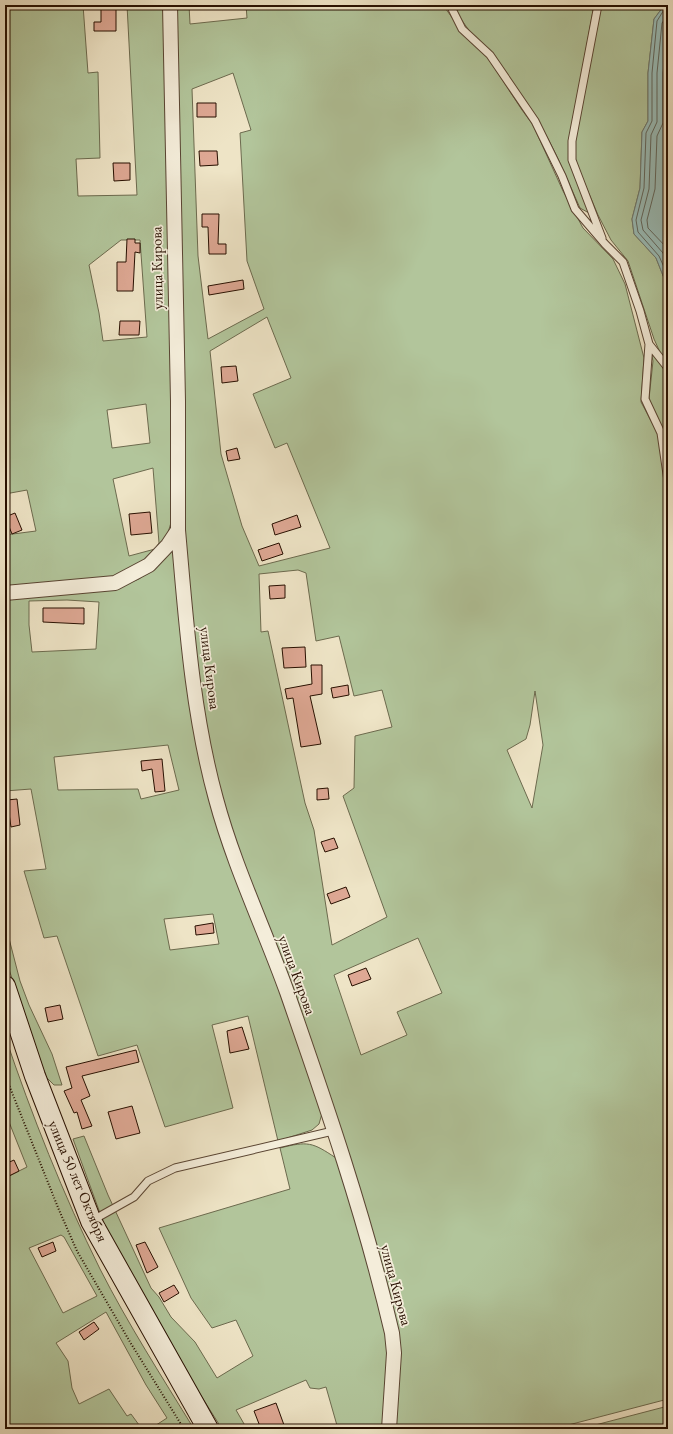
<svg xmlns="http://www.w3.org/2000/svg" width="673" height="1434" viewBox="0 0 673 1434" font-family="'EB Garamond',serif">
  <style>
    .green { fill: #b2c59b; stroke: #6c6a4e; fill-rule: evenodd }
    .water { fill: #9abeba; stroke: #6c7870 }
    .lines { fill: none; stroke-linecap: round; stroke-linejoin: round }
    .shore { stroke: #60665d; stroke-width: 1 }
    .building { fill: #dea894; stroke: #270f00 }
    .lane-casing { stroke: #594432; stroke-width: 9 }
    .street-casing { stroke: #594432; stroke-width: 16 }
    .secondary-casing { stroke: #270f00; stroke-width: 22 }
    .path { stroke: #270f00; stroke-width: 2; stroke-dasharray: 1 2; stroke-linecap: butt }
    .lane { stroke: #f4edda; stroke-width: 7 }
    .street { stroke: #f4edda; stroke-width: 14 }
    .secondary { stroke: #f4edda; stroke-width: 20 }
    .labels { text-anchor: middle; stroke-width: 3.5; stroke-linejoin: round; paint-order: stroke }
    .street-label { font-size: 15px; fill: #270f00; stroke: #f4edda }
  </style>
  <rect width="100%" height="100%" fill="#eee4c6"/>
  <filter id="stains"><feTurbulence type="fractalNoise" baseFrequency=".005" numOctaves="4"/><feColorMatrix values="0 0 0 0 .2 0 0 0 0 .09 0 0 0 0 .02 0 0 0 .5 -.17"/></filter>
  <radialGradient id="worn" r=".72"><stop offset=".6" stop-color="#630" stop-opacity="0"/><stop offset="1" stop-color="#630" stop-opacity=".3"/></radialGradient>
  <path class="green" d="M5,5H83L88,73L98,72L100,158L76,159L78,196L137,195L127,5H166L175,509L167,536L154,557L113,580L5,587V535L36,531L27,490L5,494ZM121,240H140L147,337L103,341L99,313L89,265ZM146,404L150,443L112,448L107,410ZM153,468L159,543L155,549L129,556L113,479Z
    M174,5H189L190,24L247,18L246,5H443L463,33L488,58L522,110L533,125L563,191L583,228L613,259L625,284L644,358L641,402L658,434L649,399L653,361L651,352L668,371V1399L553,1429H392L398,1349L235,844L213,764L198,692L182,543ZM233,73L251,130L240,133L247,261L264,309L208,339L198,256L192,89ZM267,317L291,378L253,394L275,448L287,443L330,548L259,566L242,526L221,454L210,351ZM298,570L306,573L316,641L339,636L354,696L382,690L392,727L355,736L354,788L343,796L387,917L332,945L314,830L305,803L268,631L261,632L259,574ZM535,691L543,745L532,808L507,750L526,739L530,725ZM418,938L442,993L397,1012L407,1035L361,1055L334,975Z
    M452,5H495L509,7L539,5H594L569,144L589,213L580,208C566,177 553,144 534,115C509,77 476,45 452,5Z
    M600,5H668L663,7L654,19L648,73V121L642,132L640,188L632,219L634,234L656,258L664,278L668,280V364L664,361L654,339L628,261L611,240L598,215L576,163L574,144Z
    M177,545L193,713L323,1110L319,1124L312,1130L278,1141L248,1016L212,1025L233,1108L165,1127L137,1045L98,1056L57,936L44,938L24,871L46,869L31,789L5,791V597L117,587L139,579L156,566ZM67,600L99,602L96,649L32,652L29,625V601ZM168,745L179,790L141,799L138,789L58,790L54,757ZM213,914L219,944L170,950L164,919Z
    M5,923L20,981L29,1005L52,1054L62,1085H54L46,1077L5,958Z
    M5,1036C32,1116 63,1194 100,1269C128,1324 162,1377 194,1429H150L167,1418L146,1385L106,1312L56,1343L68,1361L72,1388L79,1404L109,1389L127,1416L131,1414L142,1429H5V1178L27,1167L5,1112ZM61,1235L64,1237L97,1296L63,1313L29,1248Z
    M84,1136L108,1195L151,1288L159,1297L171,1317L195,1342L217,1378L253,1356L236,1320L212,1328L191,1298L159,1228L290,1189L280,1148C308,1141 312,1142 336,1158L383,1307L390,1353L386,1429H338L326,1387L319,1389L310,1388L306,1380L236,1410L247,1429H222L176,1356L108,1235L73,1139Z
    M668,1406V1429H580Z"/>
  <path class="water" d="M668,6V280L664,278L656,258L634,234L632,219L640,188L642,132L648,121V73L654,19L663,7Z"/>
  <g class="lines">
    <path class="shore" d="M667,5L657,21L652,73V121L646,133L644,188L636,220L638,232L659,256L668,276
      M668,15L662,23L657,73V122L651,135L649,189L641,220L643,230L663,253L668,264
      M668,25L663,73V123L657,136L655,189L647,220L648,228L668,249"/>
  </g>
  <path class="building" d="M101,5H116V31H94V22H101Z
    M197,103H216V117H197Z
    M199,151H217L218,165L200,166Z
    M113,163H130V180L114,181Z
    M202,214H219L218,244H226V254H209L208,227H202Z
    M127,239H135V243H140V253L135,252L133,291H117V262H126Z
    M243,280L244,289L209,295L208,286Z
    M120,321H140L139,335H119Z
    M236,366L238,381L222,383L221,367Z
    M237,448L240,459L228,461L226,451Z
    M150,512L152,533L131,535L129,514Z
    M15,513L22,530L12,534L5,517Z
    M297,515L301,527L275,535L272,524Z
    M279,543L283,554L262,561L258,550Z
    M285,585V598L270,599L269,586Z
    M43,608H84V624L43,622Z
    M305,647L306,667L284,668L282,648Z
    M311,665H322V694L310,696L321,744L301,747L293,698L287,699L285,689L312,684Z
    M348,685L349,695L333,698L331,688Z
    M162,759L165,791L155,792L152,769L142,771L141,761Z
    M328,788L329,799L317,800V789Z
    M17,799L20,825L11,827L7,800Z
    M334,838L338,848L325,852L321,842Z
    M346,887L350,897L331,904L327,894Z
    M213,923L214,933L196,935L195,926Z
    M366,968L371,979L352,986L348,975Z
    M60,1005L63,1019L48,1022L45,1008Z
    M242,1027L249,1049L230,1053L227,1031Z
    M136,1050L139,1062L82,1076L90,1096L81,1100L92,1126L82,1129L77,1112L74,1113L64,1091L72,1088L66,1067Z
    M132,1106L140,1133L116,1139L108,1112Z
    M14,1160L19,1171L5,1178V1164Z
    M53,1242L56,1251L42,1257L38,1248Z
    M145,1242L158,1267L147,1273L136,1245Z
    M174,1285L179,1293L164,1302L159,1293Z
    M94,1322L99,1329L84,1340L79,1332Z
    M276,1403L284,1425L275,1429H261L254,1411Z"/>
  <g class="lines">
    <defs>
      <path id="lane" d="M450,5L462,29L490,55L535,121L562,176L575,209L605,244L623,262L640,311L649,344L645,399L661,433L668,481
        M598,5L572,141V160L602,238
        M649,344L668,368
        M93,1220L134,1197L148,1181L175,1168L333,1131"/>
      <path id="street" d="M178,530C186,620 192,712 216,799C234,866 264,928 287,992C326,1104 365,1217 392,1333L394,1353L389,1429
        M5,593L115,583L149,565L168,545L178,530V401L170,5"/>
      <path id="secondary" d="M5,986L35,1076L91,1221L208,1429"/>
    </defs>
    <use href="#lane" class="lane-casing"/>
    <use href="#street" class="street-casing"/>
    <use href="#secondary" class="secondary-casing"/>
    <path class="path" d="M5,1075L59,1210L77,1251L130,1342L184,1429"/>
    <use href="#lane" class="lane"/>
    <use href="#street" class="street"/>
    <use href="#secondary" class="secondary"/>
  </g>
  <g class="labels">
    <g class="street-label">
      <text transform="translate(157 268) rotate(-91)" y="5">улица Кирова</text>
      <text transform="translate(210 668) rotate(83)" y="5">улица Кирова</text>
      <text transform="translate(297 975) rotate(70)" y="5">улица Кирова</text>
      <text transform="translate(78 1181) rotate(67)" y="5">улица 50 лет Октября</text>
      <text transform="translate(396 1285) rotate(75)" y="5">улица Кирова</text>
    </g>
  </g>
  <rect width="673" height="1434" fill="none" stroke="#eee4c6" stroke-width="20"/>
  <rect x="6" y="6" width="661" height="1422" fill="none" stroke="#270f00" stroke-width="2"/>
  <rect x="10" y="10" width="653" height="1414" fill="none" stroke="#270f00"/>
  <rect width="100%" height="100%" filter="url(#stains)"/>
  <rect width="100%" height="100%" fill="url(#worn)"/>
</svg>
